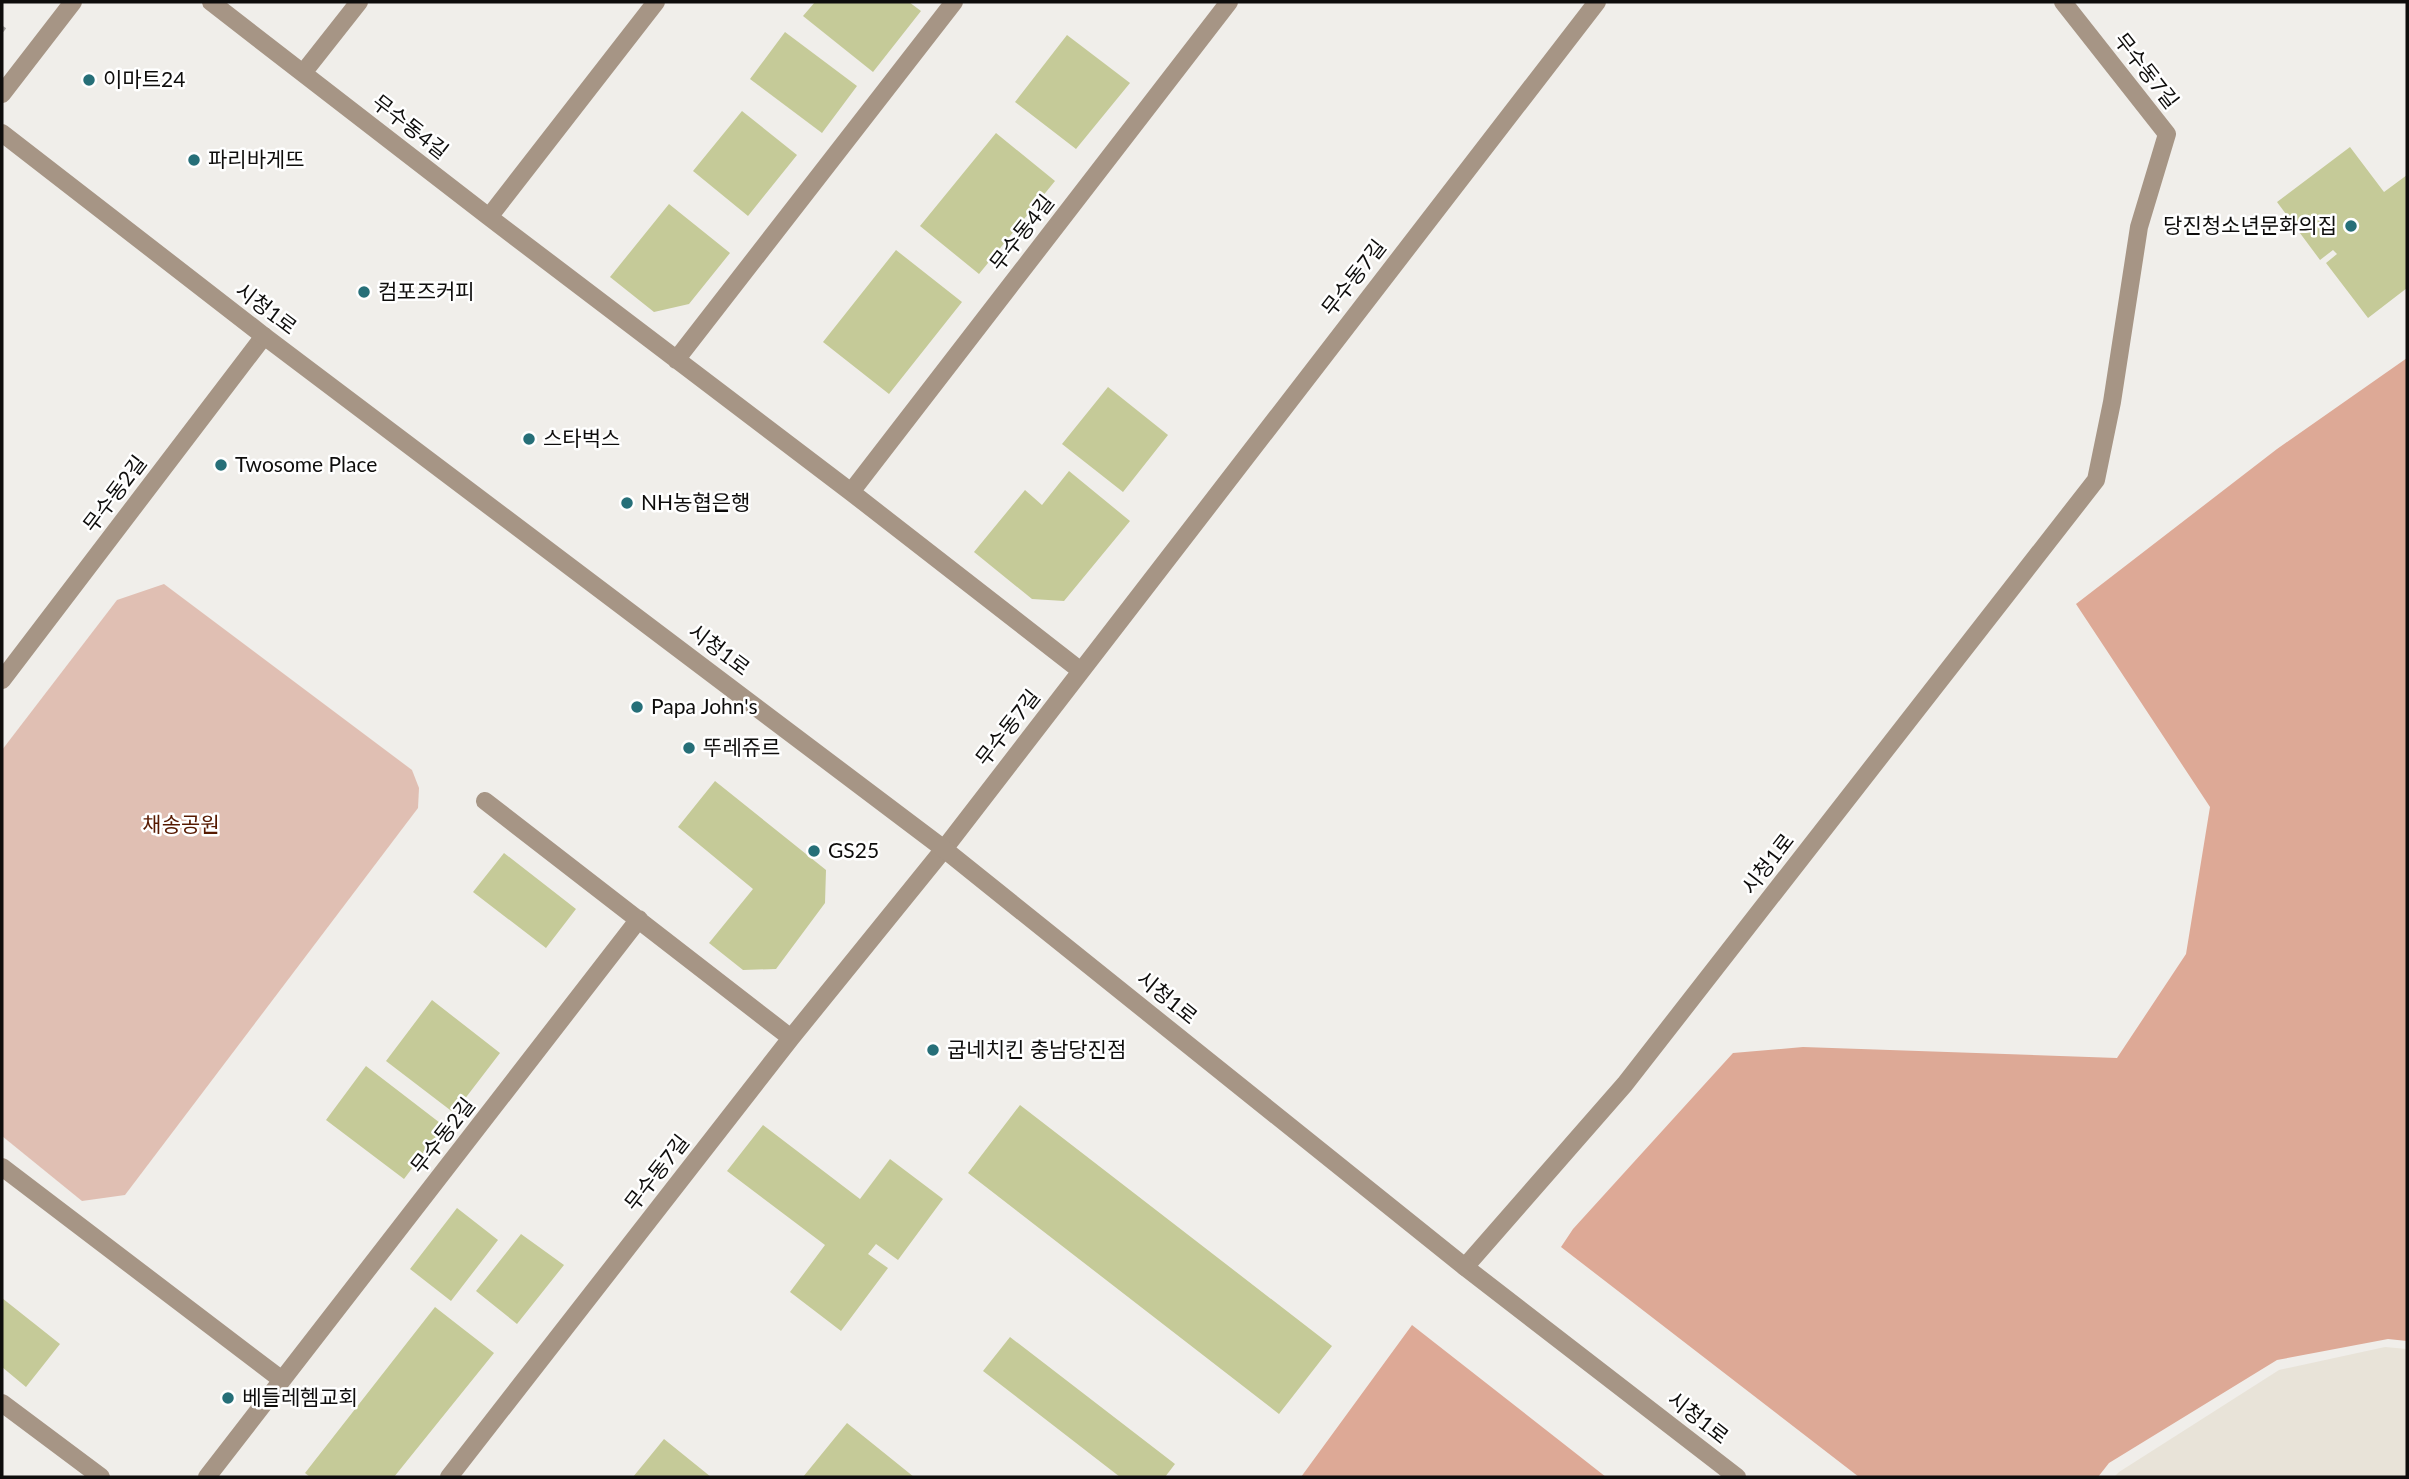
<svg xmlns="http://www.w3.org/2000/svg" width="2409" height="1479" viewBox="0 0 2409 1479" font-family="Lato,'Noto Sans KR',sans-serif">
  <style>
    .built { fill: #e8e3d8 }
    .green { fill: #e0bfb3 }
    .forest { fill: #dda996 }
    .building { fill: #c5ca98 }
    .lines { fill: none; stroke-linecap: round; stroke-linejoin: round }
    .path { stroke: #a9a7a4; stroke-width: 4.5; stroke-dasharray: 3.5 3.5; stroke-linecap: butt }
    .minor { stroke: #a69585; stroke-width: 18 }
    .tertiary { stroke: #a69585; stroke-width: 18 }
    .poi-dot { fill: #266f78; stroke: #fff; stroke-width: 2.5 }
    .labels { text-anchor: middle; stroke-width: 5; stroke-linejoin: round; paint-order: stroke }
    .street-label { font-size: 21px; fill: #0e0d0c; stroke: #fff }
    .poi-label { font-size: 21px; fill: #0e0d0c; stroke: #fff; text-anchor: start }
    .park-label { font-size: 21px; fill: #561900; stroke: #fff }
  </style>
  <rect width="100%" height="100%" fill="#f0eeea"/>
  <path class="built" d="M2385,1347L2407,1349V1477H2114L2119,1472L2279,1370Z"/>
  <path class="green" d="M164,584L412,770L419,788L418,808L125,1195L82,1201L2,1136V750L117,600Z"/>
  <path class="forest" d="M2407,358V1341L2388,1339L2277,1360L2109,1463L2098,1477H1859L1561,1247L1573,1229L1733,1053L1803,1047L2117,1058L2186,954L2210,807L2076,604L2277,449Z
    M1412,1325L1606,1477H1301Z"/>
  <path class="building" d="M815,2H909L921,11L873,72L803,16Z
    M785,32L857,86L822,133L750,79Z
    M1067,35L1130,83L1076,149L1015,102Z
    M742,111L797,155L748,216L693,171Z
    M996,133L1055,181L979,274L920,226Z
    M2350,147L2384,192L2407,175V288L2368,318L2326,263L2337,254L2333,250L2320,260L2277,202Z
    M669,204L730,253L689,304L654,312L610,277Z
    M896,250L962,302L889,394L823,342Z
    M1108,387L1168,435L1123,492L1062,444Z
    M1069,471L1130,521L1064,601L1032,599L974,552L1025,490L1042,505Z
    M715,781L826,870L825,903L776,969L743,970L709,943L753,889L678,827Z
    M504,853L576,909L546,948L473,892Z
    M432,1000L500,1053L454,1113L386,1061Z
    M366,1066L444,1126L404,1179L326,1120Z
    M1020,1105L1332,1346L1279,1414L968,1173Z
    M763,1125L860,1199L890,1159L943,1199L898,1260L876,1244L868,1254L888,1268L841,1331L790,1292L825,1245L727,1171Z
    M457,1208L498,1240L451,1301L410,1269Z
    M521,1234L564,1265L517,1324L476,1291Z
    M2,1298L60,1344L26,1387L2,1367Z
    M435,1307L494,1353L394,1477H310L305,1473Z
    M1010,1337L1175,1464L1165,1477H1120L983,1371Z
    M847,1423L914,1477H803Z
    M664,1439L711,1477H633Z"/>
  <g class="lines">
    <path class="path" d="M2,28L6,31"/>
    <path class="minor" d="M211,2L489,217L851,492L1081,671
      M303,73L359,2
      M2,94L73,2
      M489,217L656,2
      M676,360L954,2
      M851,492L1229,2
      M2,680L264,336
      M485,801L791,1038
      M2,1167L282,1380
      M1465,1267L1625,1084L2096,480L2112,402L2139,227L2167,134L2063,2
      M2,1403L101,1477
      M207,1477L639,919
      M449,1477L791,1038L944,849L1597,2"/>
    <path class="tertiary" d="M2,133L264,336L944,849L1465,1267L1737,1477"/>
  </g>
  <g class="poi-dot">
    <circle cx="89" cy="80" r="7"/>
    <circle cx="194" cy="160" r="7"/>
    <circle cx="2351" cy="226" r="7"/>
    <circle cx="364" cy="292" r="7"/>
    <circle cx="529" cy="439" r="7"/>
    <circle cx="221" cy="465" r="7"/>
    <circle cx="627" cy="503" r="7"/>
    <circle cx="637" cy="707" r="7"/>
    <circle cx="689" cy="748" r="7"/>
    <circle cx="814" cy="851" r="7"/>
    <circle cx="933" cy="1050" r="7"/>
    <circle cx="228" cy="1398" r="7"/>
  </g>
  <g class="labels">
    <g class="street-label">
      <text transform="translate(2146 71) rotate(52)" y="7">무수동7길</text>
      <text transform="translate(410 127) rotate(38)" y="7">무수동4길</text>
      <text transform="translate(1022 233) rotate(-52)" y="7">무수동4길</text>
      <text transform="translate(1354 278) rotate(-52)" y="7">무수동7길</text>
      <text transform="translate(266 309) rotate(37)" y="7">시청1로</text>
      <text transform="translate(115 494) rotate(-53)" y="7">무수동2길</text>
      <text transform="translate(719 650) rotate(37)" y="7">시청1로</text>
      <text transform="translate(1008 728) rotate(-52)" y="7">무수동7길</text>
      <text transform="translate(1768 864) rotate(-52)" y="7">시청1로</text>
      <text transform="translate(1167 998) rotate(39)" y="7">시청1로</text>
      <text transform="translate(443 1136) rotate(-52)" y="7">무수동2길</text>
      <text transform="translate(657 1173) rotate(-52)" y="7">무수동7길</text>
      <text transform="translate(1698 1418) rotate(38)" y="7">시청1로</text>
    </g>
    <g class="poi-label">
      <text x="103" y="87">이마트24</text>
      <text x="208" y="167">파리바게뜨</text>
      <text x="2337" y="233" text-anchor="end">당진청소년문화의집</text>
      <text x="378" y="299">컴포즈커피</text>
      <text x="543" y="446">스타벅스</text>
      <text x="235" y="472">Twosome Place</text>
      <text x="641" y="510">NH농협은행</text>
      <text x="651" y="714">Papa John's</text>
      <text x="703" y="755">뚜레쥬르</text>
      <text x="828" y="858">GS25</text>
      <text x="947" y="1057">굽네치킨 충남당진점</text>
      <text x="242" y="1405">베들레헴교회</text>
    </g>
    <g class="park-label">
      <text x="181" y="832">채송공원</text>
    </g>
  </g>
  <rect width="2409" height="1479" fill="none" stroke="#0e0d0c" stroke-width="7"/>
</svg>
